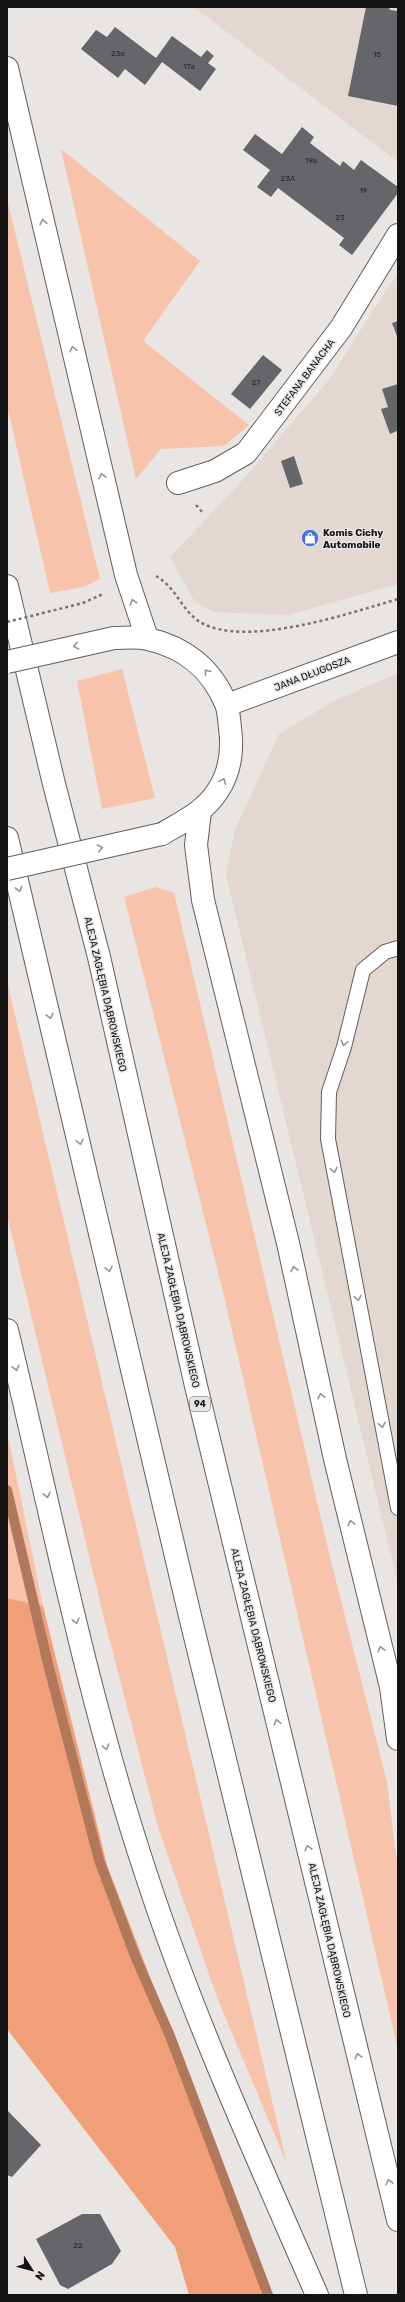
<svg xmlns="http://www.w3.org/2000/svg" width="405" height="2302" viewBox="0 0 405 2302" font-family="Rubik,sans-serif">
  <style>
    .built { fill: #e3d7d2 }
    .green { fill: #f8c3ab }
    .forest { fill: #f09f78 }
    .lines { fill: none; stroke-linecap: round; stroke-linejoin: round }
    .stream { stroke: #b2785c; stroke-width: 10 }
    .building { fill: #656669 }
    .service-casing { stroke: #615e5c; stroke-width: 16 }
    .minor-casing { stroke: #615e5c; stroke-width: 24 }
    .tertiary-casing { stroke: #615e5c; stroke-width: 24 }
    .primary-casing { stroke: #615e5c; stroke-width: 24 }
    .path { stroke: #777574; stroke-width: 2.5; stroke-dasharray: 3 3; stroke-linecap: butt }
    .service { stroke: #fff; stroke-width: 14 }
    .minor { stroke: #fff; stroke-width: 22 }
    .tertiary { stroke: #fff; stroke-width: 22 }
    .primary { stroke: #fff; stroke-width: 22 }
    .tertiary-bridge-casing { stroke: #615e5c; stroke-width: 24; stroke-linecap: butt }
    .path-bridge { stroke: #777574; stroke-width: 2.5; stroke-dasharray: 3 3; stroke-linecap: butt }
    .tertiary-bridge { stroke: #fff; stroke-width: 22 }
    .oneway { stroke: #959595 }
    .labels { text-anchor: middle; stroke-width: 3; stroke-linejoin: round; paint-order: stroke }
    .number-label { font-size: 8px; fill: #282828 }
    .shield { fill: #e8e5e3; stroke: #545251; stroke-width: 1 }
    .shield-label { font-size: 9px; font-weight: bold; fill: #141313 }
    .street-label { font-size: 10px; fill: #141313; stroke: #e8e5e3 }
    .poi-label { font-size: 10px; font-weight: bold; fill: #141313; stroke: #e8e5e3; text-anchor: start }
  </style>
  <rect width="100%" height="100%" fill="#e8e5e3"/>
  <path class="built" d="M194,7H398V162Z
    M398,272V584L288,615L214,612L195,602L170,557L239,484L328,381Z
    M398,673V1584L226,875L235,830L279,734L334,701Z"/>
  <path class="green" d="M61,149L200,261L143,341L249,425L224,446L161,449L136,479Z
    M7,199L100,579L83,587L50,593L7,405Z
    M122,669L155,798L102,809L77,681Z
    M156,887L174,893L331,1561L387,1782L398,1871V2050L224,1296L124,897Z
    M7,981L287,2164L218,2000L158,1827L104,1618L7,1215Z
    M7,1434L11,1451L43,1606L7,1598Z"/>
  <path class="forest" d="M7,1598L43,1606L107,1865L272,2295H189L175,2247L7,2029Z"/>
  <g class="lines">
    <path class="stream" d="M7,1490L48,1664L99,1860L135,1956L170,2036L268,2295"/>
  </g>
  <path class="building" d="M366,7H389L390,10L398,11V106L348,96Z
    M115,27L156,58L172,36L201,57L207,50L214,56L208,63L216,69L200,91L162,62L145,85L125,69L118,78L81,49L96,30L107,37Z
    M302,127L314,137L310,143L340,166L343,161L354,170L361,160L398,187V193L352,255L339,245L344,238L278,188L271,197L257,187L270,170L243,150L255,134L282,154Z
    M398,321V339L392,323Z
    M263,355L282,370L250,409L231,394Z
    M398,384V434L397,431L390,434L381,409L388,407L382,389Z
    M294,456L303,484L290,488L281,461Z
    M7,2110L41,2145L12,2177L7,2175Z
    M82,2214H100L121,2251L112,2264L68,2289L60,2285L36,2239Z"/>
  <g class="lines">
    <defs>
      <path id="service" d="M398,948L385,952L363,970L344,1047L329,1092L328,1139L398,1508"/>
      <path id="minor" d="M178,483L215,471L246,453L341,328L398,235
        M227,705L398,642"/>
      <path id="tertiary" d="M114,638C125,638 137,636 148,639C184,647 212,669 226,704C229,711 229,720 230,728C233,750 230,773 217,792C204,812 182,822 162,834"/>
      <path id="primary" d="M7,68L126,575L147,638
        M7,586L54,784L99,957L196,1386L398,2220
        M200,812L196,845L203,900L288,1243L335,1459L391,1687L398,1739
        M7,838L190,1616L356,2295
        M7,1330C51,1512 87,1697 146,1874C193,2018 257,2157 317,2295"/>
    </defs>
    <use href="#service" class="service-casing"/>
    <use href="#minor" class="minor-casing"/>
    <use href="#tertiary" class="tertiary-casing"/>
    <use href="#primary" class="primary-casing"/>
    <path class="path" d="M196,505L203,513
      M156,576C176,587 182,611 200,622C245,649 350,613 398,599"/>
    <use href="#service" class="service"/>
    <use href="#minor" class="minor"/>
    <use href="#tertiary" class="tertiary"/>
    <use href="#primary" class="primary"/>
    <defs>
      <path id="tertiary-bridge" d="M7,662L114,638
        M7,869L162,834"/>
    </defs>
    <use href="#tertiary-bridge" class="tertiary-bridge-casing"/>
    <path class="path-bridge" d="M7,622L83,603L103,594"/>
    <use href="#tertiary-bridge" class="tertiary-bridge"/>
  </g>
  <defs><path id="oneway-chevron" d="M-2-3.5L2.5 0L-2 3.5" fill="none" stroke-width="1.6" stroke-linecap="round" stroke-linejoin="round"/></defs>
  <g class="oneway">
    <use href="#oneway-chevron" transform="translate(43 222) rotate(-103)"/>
    <use href="#oneway-chevron" transform="translate(73 349) rotate(-103)"/>
    <use href="#oneway-chevron" transform="translate(102 476) rotate(-103)"/>
    <use href="#oneway-chevron" transform="translate(133 602) rotate(-108)"/>
    <use href="#oneway-chevron" transform="translate(76 646) rotate(167)"/>
    <use href="#oneway-chevron" transform="translate(207 672) rotate(-128)"/>
    <use href="#oneway-chevron" transform="translate(223 781) rotate(-66)"/>
    <use href="#oneway-chevron" transform="translate(100 848) rotate(-13)"/>
    <use href="#oneway-chevron" transform="translate(19 889) rotate(76)"/>
    <use href="#oneway-chevron" transform="translate(50 1016) rotate(76)"/>
    <use href="#oneway-chevron" transform="translate(344 1043) rotate(103)"/>
    <use href="#oneway-chevron" transform="translate(80 1142) rotate(77)"/>
    <use href="#oneway-chevron" transform="translate(334 1170) rotate(79)"/>
    <use href="#oneway-chevron" transform="translate(109 1269) rotate(77)"/>
    <use href="#oneway-chevron" transform="translate(294 1269) rotate(-102)"/>
    <use href="#oneway-chevron" transform="translate(358 1298) rotate(80)"/>
    <use href="#oneway-chevron" transform="translate(16 1368) rotate(76)"/>
    <use href="#oneway-chevron" transform="translate(321 1396) rotate(-102)"/>
    <use href="#oneway-chevron" transform="translate(382 1425) rotate(80)"/>
    <use href="#oneway-chevron" transform="translate(47 1495) rotate(77)"/>
    <use href="#oneway-chevron" transform="translate(351 1523) rotate(-104)"/>
    <use href="#oneway-chevron" transform="translate(76 1621) rotate(77)"/>
    <use href="#oneway-chevron" transform="translate(381 1649) rotate(-104)"/>
    <use href="#oneway-chevron" transform="translate(277 1722) rotate(-104)"/>
    <use href="#oneway-chevron" transform="translate(106 1747) rotate(73)"/>
    <use href="#oneway-chevron" transform="translate(308 1848) rotate(-103)"/>
    <use href="#oneway-chevron" transform="translate(358 2056) rotate(-104)"/>
    <use href="#oneway-chevron" transform="translate(389 2182) rotate(-104)"/>
  </g>
  <defs>
    <symbol id="shop-disc" viewBox="-11 -11 22 22"><circle r="9.5" fill="#466fe1" stroke="#e8e5e3"/><path d="M-5-2.5h2.3a2.7 3.5 0 0 1 5.4 0H5L5.5 6h-11ZM-1.5-2.5h3a1.5 2.3 0 0 0-3 0Z" fill="#fff"/></symbol>
  </defs>
  <g fill-rule="evenodd">
    <use href="#shop-disc" x="300" y="528" width="20" height="20"/>
  </g>
  <g class="labels">
    <g class="number-label">
      <text x="118" y="56">23e</text>
      <text x="377" y="57">15</text>
      <text x="189" y="69">17a</text>
      <text x="311" y="163">19a</text>
      <text x="288" y="181">23A</text>
      <text x="363" y="193">19</text>
      <text x="340" y="220">23</text>
      <text x="256" y="385">27</text>
      <text x="78" y="2248">22</text>
    </g>
    <rect class="shield" x="190" y="1397" width="20" height="14" rx="3"/>
    <g class="shield-label">
      <text x="200" y="1407">94</text>
    </g>
    <g class="street-label">
      <text transform="translate(304 377) rotate(-53)" y="4">STEFANA BANACHA</text>
      <text transform="translate(312 673) rotate(-21)" y="4">JANA DŁUGOSZA</text>
      <text transform="translate(106 994) rotate(77)" y="4">ALEJA ZAGŁĘBIA DĄBROWSKIEGO</text>
      <text transform="translate(179 1310) rotate(77)" y="4">ALEJA ZAGŁĘBIA DĄBROWSKIEGO</text>
      <text transform="translate(254 1625) rotate(76)" y="4">ALEJA ZAGŁĘBIA DĄBROWSKIEGO</text>
      <text transform="translate(330 1940) rotate(77)" y="4">ALEJA ZAGŁĘBIA DĄBROWSKIEGO</text>
    </g>
    <g class="poi-label">
      <text x="323" y="536">Komis Cichy<tspan x="323" dy="12">Automobile</tspan></text>
    </g>
  </g>
  <rect width="405" height="2302" fill="none" stroke="#141313" stroke-width="16"/>
  <g transform="translate(32 2270) rotate(126)" stroke="#e8e5e3" stroke-width="3" paint-order="stroke">
  <path d="M0-3L7 15L0 10L-7 15Z" fill="#141313"/>
  <text y="-6" font-size="11" font-weight="bold" text-anchor="middle" fill="#141313">N</text>
  </g>
</svg>
